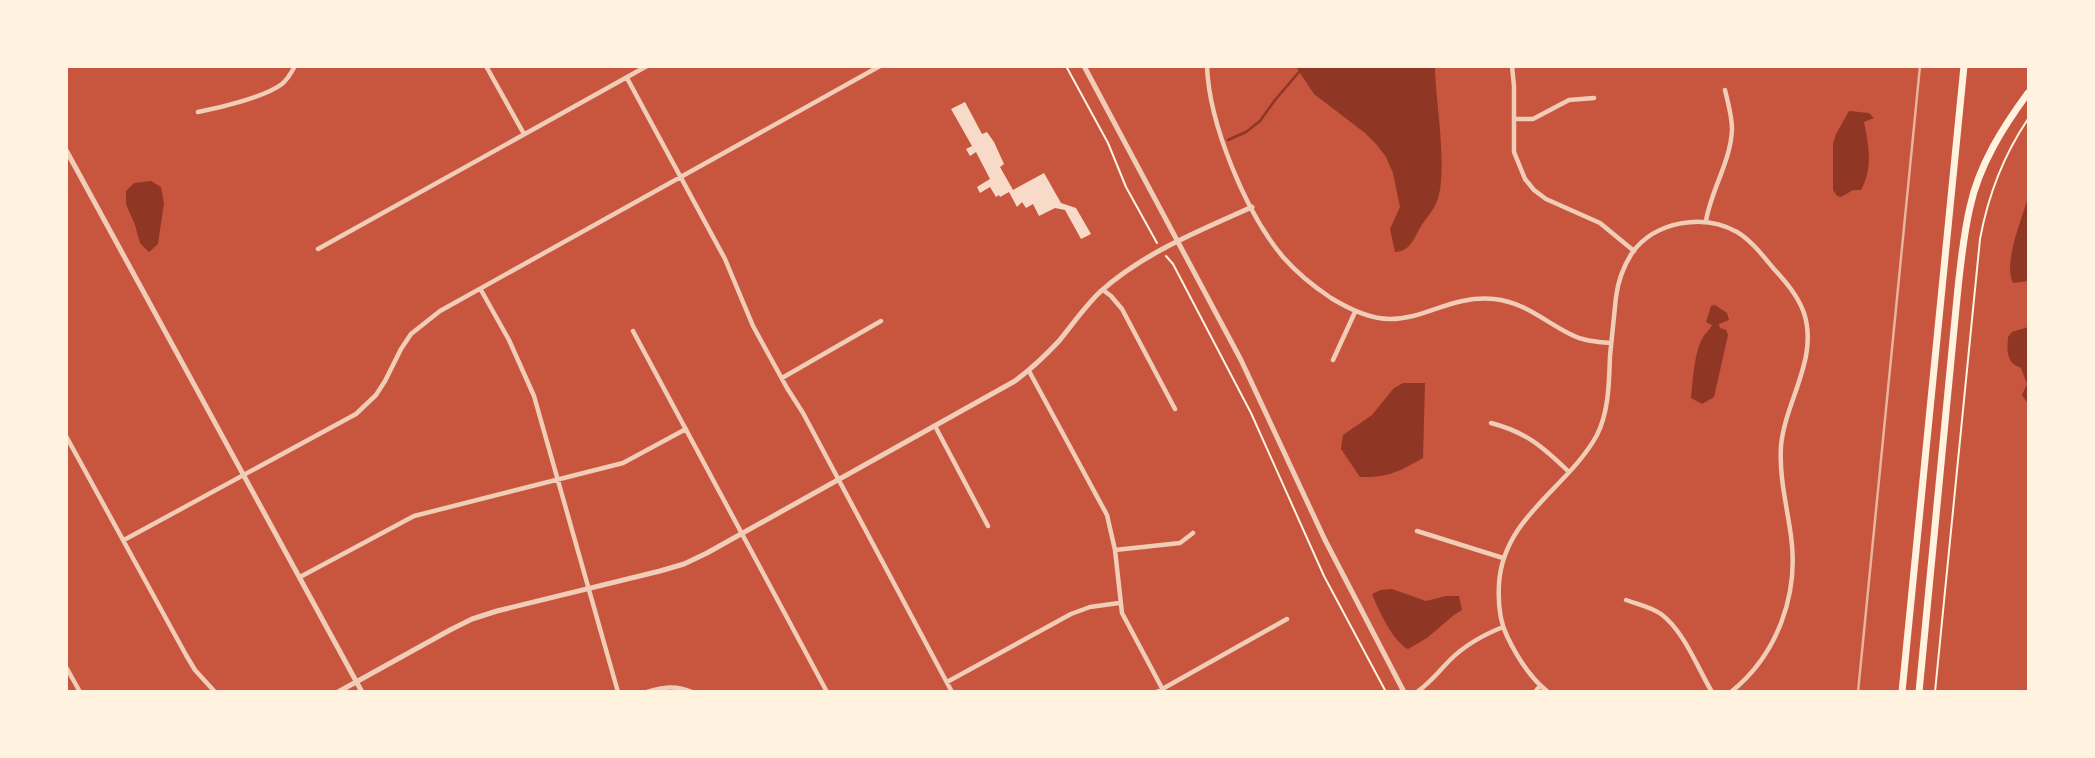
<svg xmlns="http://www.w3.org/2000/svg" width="2095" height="758" viewBox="0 0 2095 758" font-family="'Varela Round',sans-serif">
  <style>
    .water { fill: #8f3625 }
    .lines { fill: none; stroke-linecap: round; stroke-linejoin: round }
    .stream { stroke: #8f3625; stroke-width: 2.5 }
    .building { fill: #f7dbc8 }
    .path { stroke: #fff3e0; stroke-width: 2 }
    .minor { stroke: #f1ccb7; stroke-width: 4.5 }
    .tertiary { stroke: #f1ccb7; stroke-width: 5 }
    .trunk { stroke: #fff3e0; stroke-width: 7 }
    .rail { stroke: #e9b49f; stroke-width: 2.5 }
  </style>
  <rect width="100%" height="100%" fill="#c8553d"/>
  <path class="water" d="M1296,67H1435C1435,100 1450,178 1435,206C1431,213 1424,220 1420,228C1413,240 1410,251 1395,252L1390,229L1400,207L1393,173L1386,157L1377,145L1365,133L1314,94Z
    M1849,111L1869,113L1874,118L1864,122C1869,146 1873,168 1861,190H1853L1841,197L1837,196L1833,190V144L1836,134Z
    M151,181L161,187L164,203L158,244L149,252L140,243L135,225L126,204V191L134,183Z
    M2028,198V281L2013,283C2003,264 2022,218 2028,198Z
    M1715,305L1727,313L1729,320L1719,324L1720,328L1726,330L1728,335L1714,397L1702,404L1691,398C1693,381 1694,354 1702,339C1705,333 1709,331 1712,325L1706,322L1711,306Z
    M2028,327V404L2022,395L2027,384L2021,368C2006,363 2007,351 2008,337L2012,332Z
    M1403,383H1425L1423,458C1400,471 1388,478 1360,477L1341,449L1343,435L1372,415L1394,388Z
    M1392,589L1426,601L1446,596H1459L1462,610L1454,615L1427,638L1408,649C1393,642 1378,609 1372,594L1381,590Z"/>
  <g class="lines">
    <path class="stream" d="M1228,140L1246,132L1260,121L1275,100L1299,72"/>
  </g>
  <path class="building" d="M965,102L982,134L987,132L994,142L1004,164L1000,167L1013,190L1044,173L1061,203L1076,208L1091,234L1081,239L1065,210L1055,208L1039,216L1033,204L1026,208L1022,202L1017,207L1009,192L1000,197L999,195L996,197L990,187L980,193L977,187L990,179L976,152L970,156L966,149L972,146L951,109Z"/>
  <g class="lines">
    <path class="path" d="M1066,66L1108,143L1126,187L1157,243
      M1166,256L1173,264L1251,413L1324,576L1386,692
      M1935,692L1980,239C1988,196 2003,156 2028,119"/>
    <path class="minor" d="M486,66L524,134
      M1207,66C1209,124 1246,213 1283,257C1297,273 1313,286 1331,298C1349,309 1369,319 1390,319C1426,319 1452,295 1494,299C1524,302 1544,321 1570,334C1583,341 1597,342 1611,343
      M1512,66L1514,86V152L1525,179L1534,190L1546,199L1600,223L1634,251
      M627,78L725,259L753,326L787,388L803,413L952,692
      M198,112C219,108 265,97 282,84C288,79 291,73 295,66
      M1514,119H1533L1569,100L1594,98
      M1706,221C1711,190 1731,161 1732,129C1732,116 1728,103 1725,90
      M318,249L647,66
      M481,290L509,340L534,396L618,692
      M1103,290L1111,296L1122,309L1175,409
      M633,331L827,692
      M1333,360L1355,312
      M1029,371L1107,515L1115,550L1122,613L1164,692
      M782,378L881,321
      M1491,423C1526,432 1543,447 1568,471
      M935,426L988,526
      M66,436L186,655L195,670L215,692
      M1417,531L1503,558
      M124,540L356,414L376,395L385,381L401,349L411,334L440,311L880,66
      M1115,550L1180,543L1193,533
      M300,577L414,516L623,463L686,429
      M1626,600C1637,604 1651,607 1661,614C1684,631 1697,667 1712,692
      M66,667L80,692
      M947,682L1071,614L1090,607L1119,603
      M647,692C663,687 676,685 692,692
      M1157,692L1287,619
      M1417,692C1431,682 1439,671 1450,660C1466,644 1483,635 1503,627
      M1535,692L1540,686
      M1548,692C1529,677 1517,657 1507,636C1499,620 1498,602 1499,584C1503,517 1568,488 1597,435C1609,411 1609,382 1610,356C1612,337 1614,317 1616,297C1618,281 1623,267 1632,253C1655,221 1704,213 1737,232C1752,241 1763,256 1774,269C1786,282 1798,296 1804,313C1819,359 1785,401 1781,446C1779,477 1787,506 1791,536C1799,594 1778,654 1731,692"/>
    <path class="tertiary" d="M1084,66L1241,360L1325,540L1404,692
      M66,150L362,692
      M338,692L450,630L472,619L497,611L660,571L684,564L707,553L1015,381C1031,369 1045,356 1059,341C1073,324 1085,306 1101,291C1145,252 1199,231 1252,207"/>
    <path class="trunk" d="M1902,692L1964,66
      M1919,692L1957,298C1960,268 1963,237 1970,207C1979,165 2003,127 2028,93"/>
    <path class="rail" d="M1858,692L1920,66"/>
  </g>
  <rect width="2095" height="758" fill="none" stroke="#fff3e0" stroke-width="136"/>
</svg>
